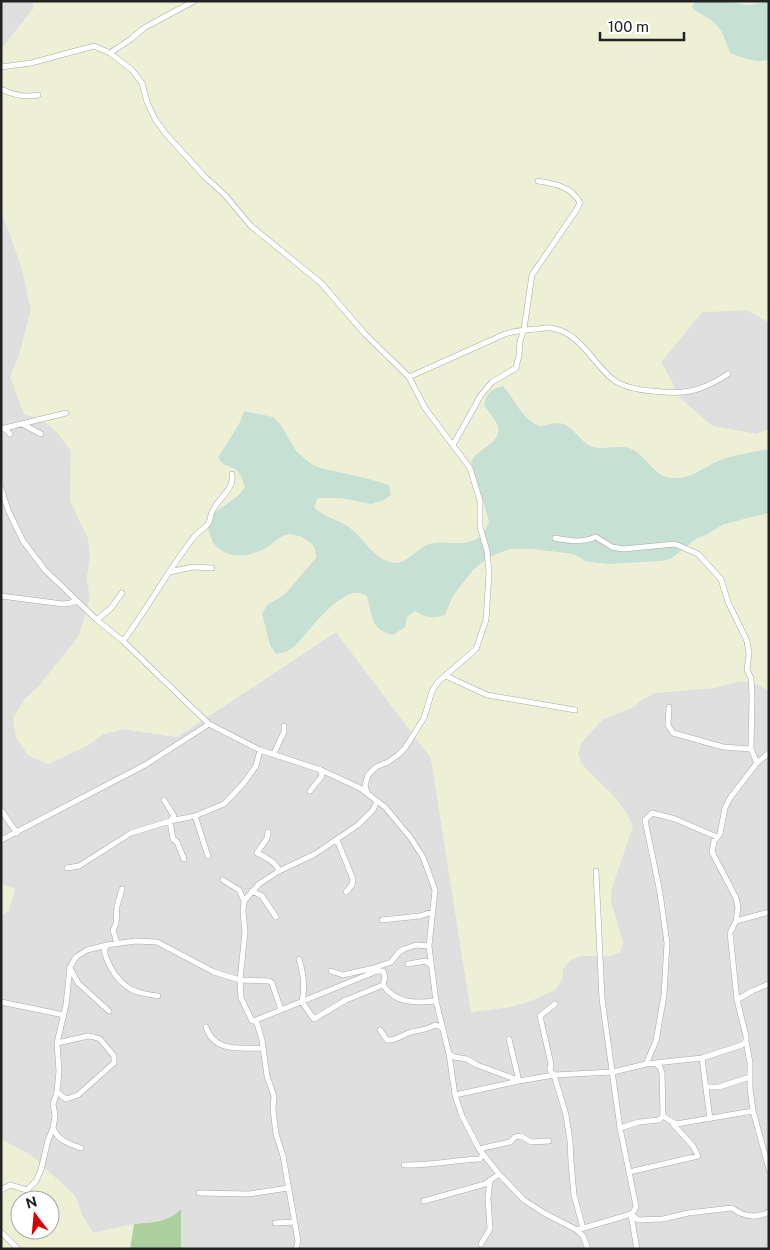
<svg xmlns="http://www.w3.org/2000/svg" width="770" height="1250" viewBox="0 0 770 1250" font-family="'Public Sans',sans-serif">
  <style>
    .residential { fill: #e0dfdf }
    .farmland { fill: #eef0d5; fill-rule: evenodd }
    .forest { fill: #add19e }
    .wetland { fill: #c6e0d4 }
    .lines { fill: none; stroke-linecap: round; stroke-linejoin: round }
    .street-casing { stroke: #a9a9a9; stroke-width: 6 }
    .street { stroke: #fff; stroke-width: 5 }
  </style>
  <rect width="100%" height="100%" fill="#f2efe9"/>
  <path class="residential" d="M1,1H32L34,8L1,49Z
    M1,210L22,268L31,310L19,356L10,377L43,420L58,433L71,451L70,500L88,538L90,558L87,578L90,599L79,636L39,686L24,700L87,746L103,734L124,729L177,737L336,632L431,758L471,1012L509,1007L531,1001L562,980L563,969L569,961L579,956L589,955L623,943L611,902V891L619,861L628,816L610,792L588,772L581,763L578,753L581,743L596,726L603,719L634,707L641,700L654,693L712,688L737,682H749L759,685L769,691V1249H181V1209L175,1215L165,1220L134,1224L93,1233L82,1215L75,1196L32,1156L1,1139V916L9,910L15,889L1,884Z
    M747,310L765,320L769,325V429L756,434L712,426L680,398L661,362L702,312Z"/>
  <path class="farmland" d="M32,1H696L692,7L698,14L708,18L717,25L723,33L730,53L761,62L769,60V325L765,320L747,310L702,312L661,362L680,398L712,426L756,434L769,429V449L741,455L693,475L673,479L662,475L639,455L610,448L591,446L567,426L557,423L548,426H537L529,420L510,394L484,405L496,422L498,432L494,442L487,448L477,453L482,502L489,521L483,535L464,543L425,546L408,560L398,561L387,562L378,556L349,527L330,519L313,507L318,498H340L371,504L389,485L369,479L320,468L311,464L296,451L280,424L273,417L254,412L240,422L218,457L224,465L234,467L241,475L245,487L239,495L206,519L212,538L267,547L286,535L297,536L307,540L314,547L316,558L284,595L276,601L295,646L338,599L347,595L357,592L367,596L372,616L407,617L415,611L450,606L453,596L480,563L489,557L510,549H532L574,554L585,561L607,564L651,563L680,552L697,538L706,535L724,524L769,513V691L759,685L749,682H737L712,688L654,693L641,700L634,707L603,719L581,743L578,753L581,763L617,800L628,816L633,826L611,891V902L623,943L620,953L609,956H579L569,961L563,969L562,980L555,990L531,1001L509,1007L471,1012L431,758L336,632L177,737L124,729L103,734L87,746L48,764L28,755L16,738L13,718L24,700L39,686L79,636L90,599L87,578L90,558L88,538L70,500L71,451L58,433L43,420L24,414L10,377L19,356L31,310L22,268L1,210V49L34,8Z
    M1,884L15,889L9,910L1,916Z
    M1,1139L32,1156L75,1196L82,1215L93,1233L134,1224L130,1249H1ZM20,1200H50V1230H20Z"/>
  <path class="forest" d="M181,1209V1249H130L134,1224C152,1222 168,1223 181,1209Z"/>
  <path class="wetland" d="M696,1H721L749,5L769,2V60C755,63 743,58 730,53C725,39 722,26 708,18C701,14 697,13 692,7Z
    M503,386C514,398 521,416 535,424C543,429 549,423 557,423C572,423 579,441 591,446C603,451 616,444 629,448C646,453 653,479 675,478C691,478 700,470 714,463C730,455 751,453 769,449V513L724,524L706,535L697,538L672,558L662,561L607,564L585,561L574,554L532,549H510L499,553L489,557L473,570L453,596L445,615C433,619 426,618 415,611L407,617L405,627L393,635C371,630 372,616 367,596C364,595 359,592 356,593C337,593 308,632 295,646L286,652L276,654L270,645L262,614L267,605L284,595L316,558C316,554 315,549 314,547C309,539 295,533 286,535C279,536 273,544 267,547C254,556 229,560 217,547C210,541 208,527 206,519L239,495L245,487C240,473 239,468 224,465L218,458L240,422L244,411L273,417L280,424L296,451L311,464L320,468L369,479L389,485L391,495L382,501L371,504L340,498H318L314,507C326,519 339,519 350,528C361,536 374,557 387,561C406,568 414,550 427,545C443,538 467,550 482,535C485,532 487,525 489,521L471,462C473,459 475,455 478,453C489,445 504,437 496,422C493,416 487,411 484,405C486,393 491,389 503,386Z"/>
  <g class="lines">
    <defs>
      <path id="street" d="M110,53L131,39L144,28L194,1
        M1,67L31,63L94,46L110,53L132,70L142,83L147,102L155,119L165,133L205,177L224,194L251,226L321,283L365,334L409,377L425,408L470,468L480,501V527L487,551L489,573L486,620L476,649L438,682L432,691L424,718L405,748L398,755L388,762L376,767L368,775L365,786L367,792
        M1,89C13,95 25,98 38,95
        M409,377L505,334C516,330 524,330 536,329C540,329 546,327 551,328C581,332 593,365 615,381C626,388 639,390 652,391C685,395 700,392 728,374
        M22,424L41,434
        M4,428L10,434
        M1,429L66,413
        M453,445L481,395L492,382L516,368L519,355L520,341L524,329L532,275L577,209L580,202C570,186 555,184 538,181
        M1,488L8,510L23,541L45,570L97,620L123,641L209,724L260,750L321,770L360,788L385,807L410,837L423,857L435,890L429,946L436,1001L449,1054L455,1095L462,1116L479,1149L499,1174L524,1200L544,1213L577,1230L583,1236L588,1249
        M555,538C570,541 582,543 596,537L612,547L623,549L675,544L698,554L721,579L728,602L747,641L749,654L747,670L751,678L752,697L751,749L757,763
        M169,572L193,567L212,568
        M1,596L63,604L71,603L76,600
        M97,620L111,608L122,593
        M123,641C148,608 168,570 194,537C198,532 204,529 208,524C211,520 210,514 213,510C219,498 235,488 232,474
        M446,676L487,695L575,710
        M669,707L668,725L673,733L723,747L751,749
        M274,753L284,732V726
        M310,791L322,776L321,770
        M164,800L174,816L170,821L173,839L177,842L184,859
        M377,801L373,810L358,825L315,854L279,871L259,884L244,901L243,911L245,932L240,980L241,998L252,1021L256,1020L377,971H383L385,977L383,985C396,1004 415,1003 436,1001
        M1,810L17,833
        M195,816L208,856
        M268,832L267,838L257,853C265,857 275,861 279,871
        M1,840L145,765L209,724
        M337,840L353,879L352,885L346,892
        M67,868L79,866L131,833L170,821L195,816L224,804L243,784L256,766L260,750
        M223,880L239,890L244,901
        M252,891L262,896L276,917
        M382,920L420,916L432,912
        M736,921L738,907L736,898L712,852L714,841L720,834L725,808L730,798L757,763L769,753
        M117,943L113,930L116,924L117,906L122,889
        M107,945L104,950C108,967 120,987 138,992C144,994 151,995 158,996
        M299,959C304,974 305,987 302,1002L314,1019L346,1000L383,985
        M408,964L426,961L431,965
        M70,968L78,983L109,1011
        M331,971L343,975L374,968L391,962L399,952L404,949L416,945L429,946
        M737,1000L752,991L769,984
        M1,1002L64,1015
        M555,1004L540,1016L551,1064L550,1070L554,1075L566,1115L570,1141L571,1162L574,1195L583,1228
        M256,1020L262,1040L267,1076L274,1096L273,1109L276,1134L283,1156L298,1241L296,1249
        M206,1027C214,1053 241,1048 263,1048
        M380,1030L387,1040C396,1041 402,1035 411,1032C419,1030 427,1030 435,1025L441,1027
        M509,1039L519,1081
        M746,1041L750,1063V1088L753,1111L769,1169
        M57,1043L88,1036L94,1037L100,1039L114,1056V1063L78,1095L66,1099L57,1092L59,1071L57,1043L66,1005L70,967L76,957L87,950L107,945L135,941L157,942L214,972L240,980L269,981L272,983L281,1010
        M449,1054L454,1057L467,1059L477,1065L518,1080
        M702,1058L710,1119
        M646,1064L656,1041L664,995L667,943L660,893L645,820L652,813L675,819L717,837
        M707,1087H719L750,1077
        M455,1095L519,1081L554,1075L613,1072L646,1064L702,1058L742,1045L746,1041V1036L737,1000L730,933L736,921L769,912
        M663,1116L676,1124L753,1111
        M53,1128C58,1141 70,1144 81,1148
        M620,1128L639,1122L659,1120L663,1116L662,1073L660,1067L656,1064
        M479,1149L510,1142L515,1137L521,1136L531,1142L549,1141
        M404,1165C430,1166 454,1160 480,1159L483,1154
        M629,1172L698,1156L693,1146L673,1124
        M1,1190L10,1185L27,1190L36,1181L41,1170L48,1140L53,1128L55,1116L53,1104L57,1092
        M199,1193L249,1194L288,1188
        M424,1201L485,1184L499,1174
        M631,1214L638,1220L663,1219L688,1213L732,1208C744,1217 756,1219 769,1212
        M631,1215L637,1249
        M275,1223L295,1222
        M577,1230L631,1214L634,1211L636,1206L620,1128L602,999L596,871
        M1,1232L18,1249
        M481,1244L490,1229L488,1198L490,1180"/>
    </defs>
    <use href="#street" class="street-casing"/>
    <use href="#street" class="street"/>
  </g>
  <rect width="770" height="1250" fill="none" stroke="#222222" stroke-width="5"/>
  <g transform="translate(35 1215) rotate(344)"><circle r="24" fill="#ffffff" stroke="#a7a7a7"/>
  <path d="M0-4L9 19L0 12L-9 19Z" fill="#d40000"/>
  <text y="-8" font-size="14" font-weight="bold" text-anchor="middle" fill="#222222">N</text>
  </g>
  <path d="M600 32v8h84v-8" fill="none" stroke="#222222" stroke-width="2.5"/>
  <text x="608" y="32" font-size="15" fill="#222222" stroke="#ffffff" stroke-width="4" paint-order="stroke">100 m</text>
</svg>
